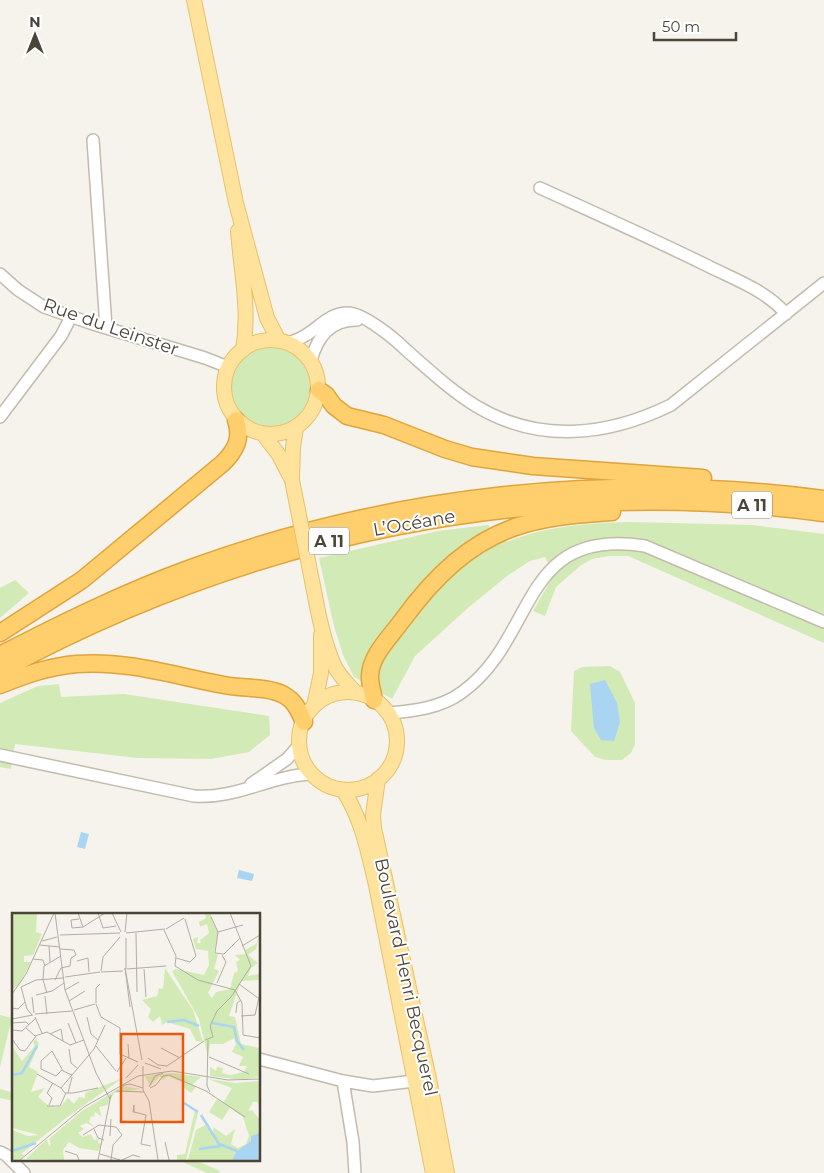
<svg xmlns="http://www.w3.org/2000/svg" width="824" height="1173" viewBox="0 0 824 1173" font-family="Montserrat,sans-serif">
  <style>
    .green { fill: #d2eab5 }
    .water { fill: #a9d4f2 }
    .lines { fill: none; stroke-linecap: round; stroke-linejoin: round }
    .minor-casing { stroke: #c2bbae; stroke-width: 14 }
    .major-casing { stroke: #e6c16a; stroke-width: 16 }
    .highway-casing { stroke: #e0a43c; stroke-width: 19 }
    .minor { stroke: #fff; stroke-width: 11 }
    .major { stroke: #ffe39c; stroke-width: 14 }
    .highway { stroke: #ffcf6e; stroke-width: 16 }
    .major-bridge-casing { stroke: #e6c16a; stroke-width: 16; stroke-linecap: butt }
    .major-bridge { stroke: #ffe39c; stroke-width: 14 }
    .labels { text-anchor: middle; stroke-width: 4; stroke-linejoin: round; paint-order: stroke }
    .shield { fill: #fff; stroke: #817c74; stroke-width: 1 }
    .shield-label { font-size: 16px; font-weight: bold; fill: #4b4439 }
    .street-label { font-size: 18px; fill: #4b4439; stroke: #fff }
    .inset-river { fill: none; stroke: #a9d4f2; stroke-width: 2.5 }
    .inset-road { fill: none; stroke: #b2ada4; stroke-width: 1 }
    .view { fill: #e8590c; fill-opacity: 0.15; stroke: #e8590c; stroke-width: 2.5 }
    .inset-edge { fill: none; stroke: #4b4439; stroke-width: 2.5 }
  </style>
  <rect width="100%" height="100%" fill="#f6f3ec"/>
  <path class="green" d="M231 387a40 40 0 1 1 80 0a40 40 0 1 1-80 0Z
    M630,522L753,525L824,534V643L628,556H609L592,559L580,566L556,587L545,616L533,611L554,575L545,557L530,561L507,576L469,607L415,656L392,699L354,677L343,655L334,626L319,558L438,531L488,525L507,542C547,526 588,523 630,522Z
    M15,580L29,593L0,618V588Z
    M610,666L620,672L635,703V744L631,753L622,760H606L595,757L571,731L574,671L582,667Z
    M59,684L61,697L124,694L269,716L270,735L249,752L211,759L138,758L15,744L11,769L0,767V703L38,686Z
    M0,1015L12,1018L0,1067Z
    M0,1089L14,1093V1101L0,1098Z
    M176,1159H193L220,1171L219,1173H207Z"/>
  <path class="water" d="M605,680L617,703L620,722L614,741L601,740L594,728L590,684Z
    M81,832L89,834L85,849L77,847Z
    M239,870L254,874L252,881L237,878Z"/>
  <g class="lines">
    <defs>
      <path id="minor" d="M93,140L106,327
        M540,188C597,214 653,239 708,266C734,279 767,291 786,314
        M0,274L18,290L44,307L90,323L205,358L228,367
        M288,343C294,341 300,339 306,335C320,327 329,313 348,313C363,313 394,338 405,349C428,369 450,390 476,406C539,444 608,436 671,405L824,283
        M311,361C317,337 330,320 357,320
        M0,417L61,336L71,317
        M389,713C414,711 440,708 461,693C538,639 518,526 645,546L824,622
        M0,755L194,796C236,799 270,776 311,774
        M251,784L287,759L300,744
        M259,1059L343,1081L373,1086L422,1080
        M343,1081L353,1142L355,1173
        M0,1152L6,1155L24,1173"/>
      <path id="major" d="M194,0L236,203L267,318L279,341
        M238,231C241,271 250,309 243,350
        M224 387a47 47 0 1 1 94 0a47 47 0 1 1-94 0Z
        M263,434L279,455L292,480
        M292,477L293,447L296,428
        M315,596C319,618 325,645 334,665C339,676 348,684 356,693
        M299 741a49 49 0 1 1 98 0a49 49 0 1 1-98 0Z
        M314,706L321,673V635
        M378,779L373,815L374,828L429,1079L447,1173
        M343,790C362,819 368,852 376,885L433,1173"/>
      <path id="highway" d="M319,390L326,395L334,406L347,416L384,425L445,449L472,457L533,466L703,478
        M0,633L82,580L223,463C236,450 242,438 236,420
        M0,655C62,623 125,592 191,568C393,494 611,471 824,499
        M0,671C254,533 537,475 824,513
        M0,685C25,675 50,666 77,664C128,660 175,676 224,685C243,689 266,686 284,695C295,701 299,711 304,722
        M374,700C373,693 370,685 370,678C369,657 390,637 401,622C433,578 471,539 525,524C553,516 583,514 612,512"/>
    </defs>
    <use href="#minor" class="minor-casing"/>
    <use href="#major" class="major-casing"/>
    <use href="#highway" class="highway-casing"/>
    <use href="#minor" class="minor"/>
    <use href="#major" class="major"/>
    <use href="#highway" class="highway"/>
    <defs>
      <path id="major-bridge" d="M292,480L315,596"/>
    </defs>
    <use href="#major-bridge" class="major-bridge-casing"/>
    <use href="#major-bridge" class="major-bridge"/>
  </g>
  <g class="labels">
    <g class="shield">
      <rect x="732" y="491.5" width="40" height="27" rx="4"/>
      <rect x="309" y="527.5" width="40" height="27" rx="4"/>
    </g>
    <g class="shield-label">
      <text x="752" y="511">A 11</text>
      <text x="329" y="547">A 11</text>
    </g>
    <g class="street-label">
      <text transform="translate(111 327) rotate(19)" y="6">Rue du Leinster</text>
      <text transform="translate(414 523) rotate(-10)" y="6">L’Océane</text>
      <text transform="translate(406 977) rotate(78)" y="6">Boulevard Henri Becquerel</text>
    </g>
  </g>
  <g transform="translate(12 913)">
    <rect width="248" height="248" fill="#f6f3ec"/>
    <path d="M0,0L25,1L24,19L30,21L21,42L12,43V49H19L7,72L0,76ZM193,0H198L206,19L202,40L206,42L202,56L207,58L196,80L200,85L204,79L218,76L222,60L226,58L224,49L228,47L223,42L234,41L233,37L244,31L247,23L244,36L236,42L246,50L239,55L236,63L247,61V67L229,68L217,103L223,104L229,131L247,135V164L230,167L198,163V154L204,158L205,154L211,155L210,160L219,162L232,159L235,153H227L231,144L220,139L224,131L222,125L211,131H198L196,144L187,106L160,58L164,56L192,62L197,52L196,38L184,36L181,26L186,24L185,30H189L188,27L197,20L195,11L188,14L187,9L194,5ZM153,55L181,97L191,129L184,128L178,116L155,109L150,112L148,103L141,109L136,104L139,96L130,87L145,83L147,75L151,76ZM24,126L27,131L17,154L26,159L19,179L33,175L26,184L37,193L48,194L56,185L62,191L67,184L73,185V180L111,165L58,202L9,241L13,242L7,247H0V217L16,223L27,222L0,215V133L10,148L23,133L21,129ZM160,160L189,164L180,172L184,174L179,180L171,174L172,170L156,163L150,167L148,163L138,173L133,163ZM196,166L224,170L247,168V195L246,189H241L236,198L240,197L247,206L248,220L239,224V228L231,235L224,239L220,247H176L184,217L193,212L202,222L201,214L214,223L223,216L219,231L226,235L234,231L237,223L231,204L218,195L210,207L197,199L205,186L211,190L220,175ZM111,173L129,176L102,180L96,192L87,194L90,204L83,199L82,204L79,203L77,209L83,214L74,210L68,213L72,216L66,220L71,224L79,221L82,227L87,226L86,230L90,231L86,238L67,235L57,229L51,237L52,247L14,246L35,226L37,233L30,242L39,231L37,226L70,198ZM183,197L186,200L174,247H165V242L173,241Z" fill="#d2eab5"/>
    <path d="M247,220V247H220L224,239L239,228V223Z" fill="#a9d4f2"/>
    <path class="inset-river" d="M155,109L172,107L187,113M200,110L222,114L225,128L232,137M1,162L10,160L25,133M172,190L186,199M189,202L207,231L225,238M187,236L209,233M0,238L24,230"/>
    <path class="inset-road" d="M43,0L53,77L84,160L98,186M66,0L71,14L93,0M86,0L91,15L104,13M100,0L109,19M199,4L206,19M67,6L59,7L60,15L71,14M154,16L172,5M152,17L164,43L163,53L186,67L223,77L230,90L231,122L248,125M113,19L115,0M114,20L153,16M124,20L125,79M48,22L108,20M114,25V56M228,25L212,41L203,40L206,19L231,12M30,28L45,24M28,32L48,34M37,33L38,49M230,33L248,22M164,45L178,49L184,43L173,6M21,46L31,47L33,53M65,48L76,45L77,59M115,56L154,53M132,56L134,84M89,58L91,44L108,24M89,59L111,58M53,64L88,59M43,67L49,55L58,53L59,45L64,42L62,37L48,36M205,70L214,49L210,42M227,71L246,85M9,74L24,67L51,65M9,74L15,96L20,102M53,77L67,69M35,80L31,67L32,53L49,43M0,81L14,61L42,0M24,82L40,78L52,70M33,83L35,101M20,84L22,100M57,88L73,78M84,90V75L88,71M84,91L89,104L108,115V141L126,149M118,94L113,55L130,147M0,95L6,96L13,89M62,97L83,91M224,100L225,90L229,87M23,101L60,98M229,103L243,102L248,80M23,104L30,120M75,104L79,121L86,127M0,106L21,102M0,110L14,109L17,112M56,110L64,130M14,115L23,123L35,119L58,132L72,127M0,117L10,118L24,105M38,121L49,116L51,128M0,126L8,137L13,138L24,123M193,127L201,124L198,113L205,98L219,84L239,53L218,0M196,127L195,173L198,179M116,131L117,146M84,133L104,158M149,135L168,145M57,136L59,150L66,156M197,144L237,161M136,145L146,152L155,153L192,128M133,150L149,156M131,153V177L137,188L146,247M50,157L44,163L29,156V148L40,138L51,158L60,162M105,159L114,145M25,161L49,175M114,165L126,152M108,173L118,171L131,175M137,174L143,163L151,160M86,175L61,180H53L49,175L82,136L93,112M138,175L144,172L151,163L157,162L194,178L233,204M104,178L132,179M56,180L60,164M37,192L40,185L35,180L41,170M35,193H48L54,180M122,199V192L121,199H122L134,202M134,202L129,231L139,233M82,216L86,225L92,227M71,222L87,212L104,214L110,222L101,232L99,247M98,223L99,206M153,229L157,247M53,238L65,242L67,247M88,241L108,247M8,247L72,194L126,163L160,158L216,167L248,166M86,247L99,182M110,247L121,242L128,244"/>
    <path class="view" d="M109,121H171V209H109Z"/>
    <rect width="248" height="248" class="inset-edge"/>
  </g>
  <g transform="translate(35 35)" stroke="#ffffff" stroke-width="4" paint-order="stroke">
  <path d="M0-4L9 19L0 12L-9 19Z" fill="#4b4439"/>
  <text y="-8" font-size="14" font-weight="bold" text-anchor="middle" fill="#4b4439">N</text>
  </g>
  <path d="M654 32v8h82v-8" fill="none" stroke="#4b4439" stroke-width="2.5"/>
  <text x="662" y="32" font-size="15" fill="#4b4439" stroke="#ffffff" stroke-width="4" paint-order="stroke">50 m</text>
</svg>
